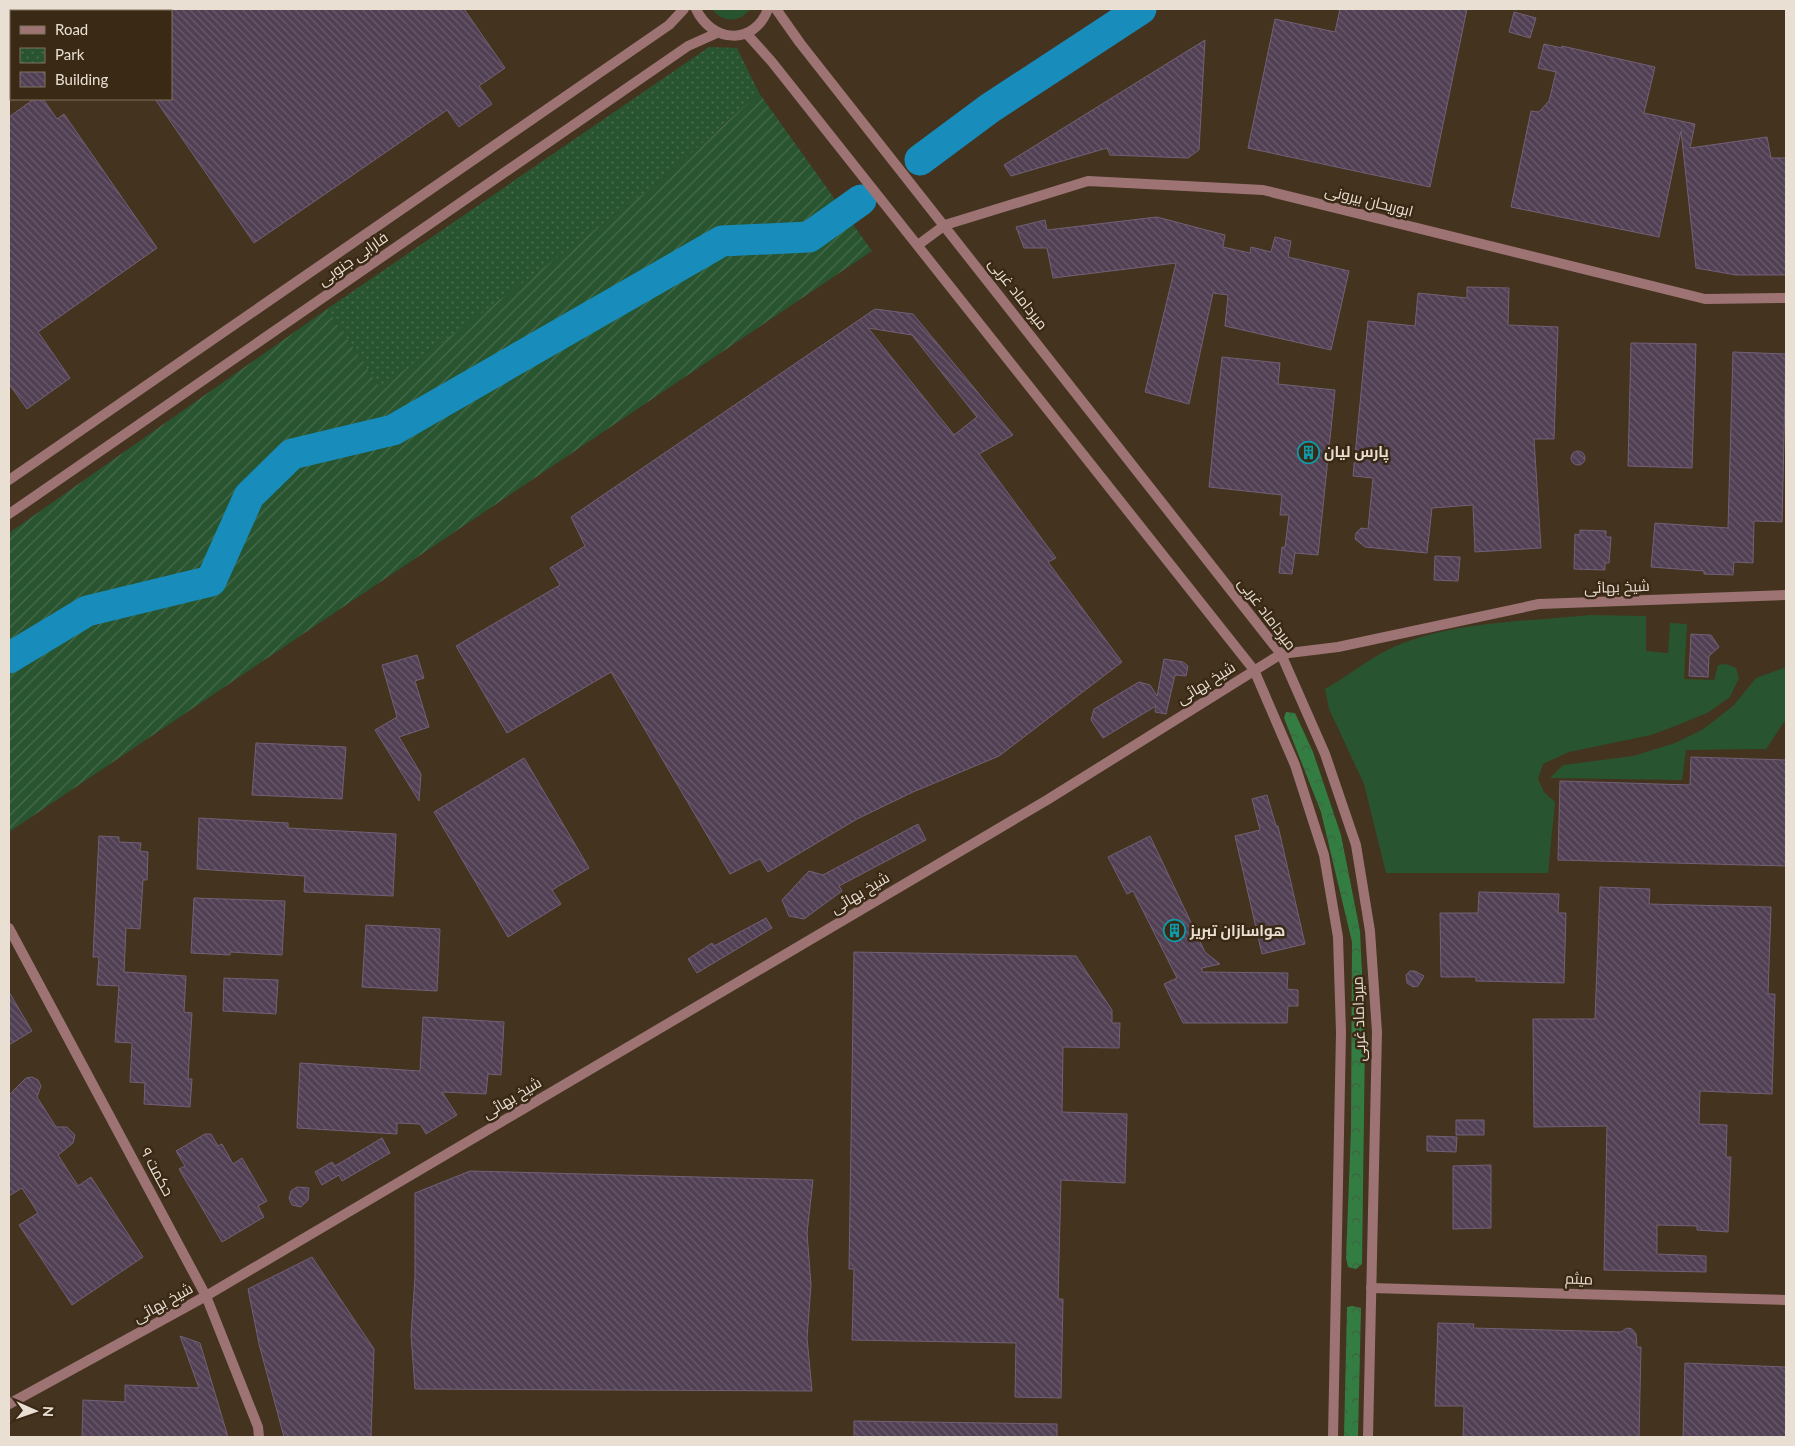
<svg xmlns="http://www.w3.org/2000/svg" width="1795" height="1446" viewBox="0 0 1795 1446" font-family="Lato,Cairo,sans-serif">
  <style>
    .grass { fill: #295430 }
    .forest { fill: url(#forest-crowns) }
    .park { fill: url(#park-dots) }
    .garden { fill: url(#garden-furrows) }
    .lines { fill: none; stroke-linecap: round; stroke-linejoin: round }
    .river { stroke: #188cba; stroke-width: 31 }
    .building { fill: url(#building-back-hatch); stroke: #726076; fill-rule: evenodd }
    .minor { stroke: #9d7473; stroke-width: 10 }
    .tertiary { stroke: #9d7473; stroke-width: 10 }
    .labels { text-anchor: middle; stroke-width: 5; stroke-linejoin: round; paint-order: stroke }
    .street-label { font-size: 15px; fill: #eadfd3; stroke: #392915 }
    .poi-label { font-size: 15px; font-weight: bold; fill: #eadfd3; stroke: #392915; text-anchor: start }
  </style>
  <defs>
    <pattern id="forest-crowns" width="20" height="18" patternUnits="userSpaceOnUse" patternTransform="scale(1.25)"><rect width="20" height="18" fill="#347d42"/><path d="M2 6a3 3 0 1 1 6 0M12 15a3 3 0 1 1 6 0" fill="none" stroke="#3c6341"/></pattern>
    <pattern id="park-dots" width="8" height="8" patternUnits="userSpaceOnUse" patternTransform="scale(1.25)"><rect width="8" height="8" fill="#295430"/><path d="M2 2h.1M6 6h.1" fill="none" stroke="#486c4d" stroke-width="1.8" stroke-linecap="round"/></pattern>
    <pattern id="garden-furrows" width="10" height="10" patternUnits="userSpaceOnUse" patternTransform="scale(1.25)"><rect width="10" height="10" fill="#295430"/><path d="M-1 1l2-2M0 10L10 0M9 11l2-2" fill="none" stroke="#486c4d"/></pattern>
    <pattern id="building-back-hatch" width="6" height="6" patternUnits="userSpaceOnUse" patternTransform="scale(1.25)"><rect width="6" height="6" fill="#514054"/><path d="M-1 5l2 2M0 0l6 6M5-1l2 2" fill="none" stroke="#6a5b6c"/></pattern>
  </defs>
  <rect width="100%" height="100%" fill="#44331f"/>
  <path class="grass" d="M712,9H750C740,23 722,23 712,9Z
    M1591,615L1646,616V651L1668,653L1670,623L1687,624L1684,679L1714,680L1718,665L1726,664L1736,668L1739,678L1730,697L1709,712L1683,723L1651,735L1569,752L1543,764L1538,779L1544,792L1555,802L1548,873H1386L1364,784L1329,709L1325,689C1344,678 1361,665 1380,654C1440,621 1524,622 1591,615Z
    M1786,667V719L1766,749L1686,750L1682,780L1550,778L1563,765L1633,756L1675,743L1702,730L1733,706L1756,678Z"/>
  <path class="forest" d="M1286,712L1295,713L1313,752L1341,835L1360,931L1365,1037L1362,1264L1356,1269L1348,1267L1346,1258L1351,1130L1352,942L1321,812L1284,718Z
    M1352,1306L1361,1308L1358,1437H1344L1347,1307Z"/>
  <path class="park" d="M709,47L737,48L759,93L657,184L380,389L327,309Z"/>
  <path class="garden" d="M759,93L872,251L9,832V533L327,309L380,388L657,184Z"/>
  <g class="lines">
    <path class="river" d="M920,160L990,108L1141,9
      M9,658L87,611L211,581L249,496L292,454L393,430L722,241L809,237L861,200"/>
  </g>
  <path class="building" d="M171,9H464L505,68L479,86L492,104L459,127L447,110L254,243L155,99H171Z
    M1340,9H1467L1430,187L1248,148L1275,19L1335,32Z
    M1514,12L1536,18L1530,38L1509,32Z
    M1205,40L1199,150L1188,158L1110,155L1107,148L1011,176L1004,165Z
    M1544,44L1562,48V46L1655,67L1644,113L1695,124L1690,148L1767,137L1771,158H1786V275H1736L1696,268L1681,131L1659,237L1511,207L1531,111L1539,112L1549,101L1556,72L1538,68Z
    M34,99H43L57,119L64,114L157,248L38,332L70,378L27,409L9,384V117Z
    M1157,217L1225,235L1223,247L1250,253L1251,247L1271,252L1275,237L1291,241L1288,257L1349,271L1331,350L1225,326L1228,295L1213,293L1189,404L1145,392L1176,263L1053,278L1047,248H1024L1016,227L1045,220L1047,230Z
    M1467,287L1509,288L1508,325L1558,327L1554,439H1534L1541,548L1475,552L1473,505L1432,508L1427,553L1365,547L1355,539L1356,533L1361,528L1368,529L1373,478L1353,476L1368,321L1415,326L1418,293L1467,298Z
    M875,309L913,314L1013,435L979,454L1056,558L1048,562L1122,662L999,756L913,792L857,819L768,872L760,859L730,874L611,672L507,733L456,646L560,585L550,568L585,546L571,517ZM868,328L912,335L977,417L954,435Z
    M1631,343L1696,344L1692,468L1628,466Z
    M1733,352L1786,354L1782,522L1754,521L1753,563L1734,562L1733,575L1704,574V571L1651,567L1655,523L1728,528Z
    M1222,357L1280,363L1278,384L1335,390L1318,555L1295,553L1292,574L1279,573L1282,547H1285L1289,515H1280L1282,495L1209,487Z
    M1571 458a7 7 0 1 1 14 0a7 7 0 1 1-14 0Z
    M1580,530L1606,531V537H1611L1609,563H1605V570L1574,569L1575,534L1580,535Z
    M1435,556L1460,557L1458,581L1434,580Z
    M1691,634L1711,635L1719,647L1709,656L1708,677L1689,676Z
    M417,655L424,678L415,681L429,727L399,737L421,774L419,801L375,730L397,717L382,665Z
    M1164,659L1183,662L1188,666L1186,676L1175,675L1166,714L1155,712L1156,706L1103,738L1091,720L1094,709L1139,682L1150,685L1157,696Z
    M256,743L346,747L342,799L252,795Z
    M1691,757L1786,760V866L1558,860L1560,781L1690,785Z
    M524,758L589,868L552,890L561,904L508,937L434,812Z
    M1267,795L1276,826H1278L1305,944L1262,954L1235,836L1260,830L1252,799Z
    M199,818L288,823V828L396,834L393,896L304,892L305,876L197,869Z
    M918,824L926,840L839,886L842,891L804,919L789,916L782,900L809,871L823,875Z
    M99,836L119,837V842L141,843L140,851L148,852L147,880H143L140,929L126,928L124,972L186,976L184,1012L192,1013L188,1079H192L190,1107L144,1104L145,1083L130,1082L132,1043L115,1042L119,986L97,985L99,957H93Z
    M1150,836L1205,952L1220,964L1202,968V972L1288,973L1287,989L1298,990V1006H1288L1287,1023H1183L1164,984L1177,978L1133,891L1127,894L1108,857Z
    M1600,887L1650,889L1649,904L1771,907L1768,994H1775L1772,1094L1700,1091L1699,1124L1727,1125L1726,1157H1731L1728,1232L1697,1230V1226L1657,1225V1254L1706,1256V1272L1604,1270L1607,1126L1534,1127L1533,1019H1595Z
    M1479,892L1559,894L1558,913H1566L1564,983L1476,981V977H1441L1440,913H1478Z
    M194,898L285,901L282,955L230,952V955L191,953Z
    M766,918L772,928L697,973L688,959L712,943L714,946Z
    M366,925L440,929L437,991L362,987Z
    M854,952L1076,956L1112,1010V1023H1120L1119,1048L1063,1047L1062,1112L1127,1114L1125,1183L1061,1180L1058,1299H1063L1061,1398L1015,1397L1016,1343L852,1340L854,1269H849Z
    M1410,971H1415L1424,976L1418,986L1413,987L1407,983L1406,975Z
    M224,978L278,980L276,1014L223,1011Z
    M9,992L32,1031L9,1045Z
    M423,1017L504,1022L501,1075L488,1074L486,1094L442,1092L457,1115L426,1134L420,1124L397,1123V1134L297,1128L300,1063L420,1071Z
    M32,1077L38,1080L41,1086L37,1097L56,1127H67L75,1135L73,1143L58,1155L78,1186L91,1177L143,1257L72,1305L19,1225L38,1213L22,1188L9,1196V1095L26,1078Z
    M1456,1120H1484V1135H1456Z
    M205,1134H211L218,1146L222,1144L233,1164L242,1158L267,1201L258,1206L264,1217L222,1242L179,1169L185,1166L176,1151Z
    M1427,1136L1457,1137L1456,1152L1427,1151Z
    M382,1138L390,1153L342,1181L339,1175L322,1185L315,1172L332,1162L335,1166Z
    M1491,1165V1228L1453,1229V1166Z
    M470,1171L813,1180L807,1233L811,1285L807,1338L812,1391L415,1389L411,1335L415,1277V1193Z
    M297,1187L309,1188L308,1200L301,1207L292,1205L289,1198L291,1191Z
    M312,1257L374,1349L371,1437H284L259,1344L248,1289Z
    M1438,1323L1474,1324L1473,1328L1621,1332L1627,1328L1632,1329L1636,1334L1637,1347H1641L1639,1437H1463L1464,1406H1435Z
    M180,1336L200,1343L228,1437H82L83,1400L125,1402V1385L199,1388Z
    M1685,1363L1786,1367V1437H1683Z
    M854,1421L1057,1424V1437H854Z"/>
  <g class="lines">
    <path class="minor" d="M1371,1288L1786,1300"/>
    <path class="tertiary" d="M696,9C712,43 754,46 768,9
      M776,9L800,43L1281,654L1325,754L1356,845L1370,931L1377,1032L1368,1437
      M57,11L60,9
      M746,33L772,62L1254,670L1295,765L1324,855L1338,937L1341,1032L1333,1437
      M9,43L11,42
      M918,245L945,225L1088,181L1263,190L1705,299L1786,298
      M9,480L669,25L684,9
      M9,514L688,46L717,33
      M9,928L206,1296L258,1427L259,1437
      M9,1404L206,1296L1047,800L1281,654L1338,647L1539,604L1786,595"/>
  </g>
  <defs>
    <symbol id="building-ring" viewBox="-11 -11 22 22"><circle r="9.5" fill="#392915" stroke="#0f9aa8" stroke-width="1.5"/><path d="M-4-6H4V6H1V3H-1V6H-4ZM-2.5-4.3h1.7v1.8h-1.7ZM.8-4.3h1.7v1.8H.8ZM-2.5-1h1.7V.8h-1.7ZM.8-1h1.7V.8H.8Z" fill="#0f9aa8"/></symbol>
  </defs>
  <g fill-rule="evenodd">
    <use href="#building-ring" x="1296" y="440" width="25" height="25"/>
    <use href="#building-ring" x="1162" y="918" width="25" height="25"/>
  </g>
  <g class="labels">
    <g class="street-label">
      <text transform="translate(1369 201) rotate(14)" y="5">ابوریحان بیرونی</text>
      <text transform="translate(353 259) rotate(-35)" y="5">فارابی جنوبی</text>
      <text transform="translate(1018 294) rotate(52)" y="5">میرداماد غربی</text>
      <text transform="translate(1617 587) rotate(-2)" y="5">شیخ بهائی</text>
      <text transform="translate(1267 614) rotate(53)" y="5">میرداماد غربی</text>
      <text transform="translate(1206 683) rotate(-32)" y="5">شیخ بهائی</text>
      <text transform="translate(860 893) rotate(-31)" y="5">شیخ بهائی</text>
      <text transform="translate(1359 1019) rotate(-92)" y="5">میرداماد غربی</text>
      <text transform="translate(512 1098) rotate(-31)" y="5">شیخ بهائی</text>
      <text transform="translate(157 1172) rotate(62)" y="5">حکمت ۹</text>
      <text transform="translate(1579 1279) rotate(2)" y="5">میثم</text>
      <text transform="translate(163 1303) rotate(-29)" y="5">شیخ بهائی</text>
    </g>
    <g class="poi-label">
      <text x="1324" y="457">پارس لیان</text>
      <text x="1190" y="936">هواسازان تبریز</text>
    </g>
  </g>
  <rect width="1795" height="1446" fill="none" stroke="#eadfd3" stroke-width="20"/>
  <rect x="10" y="10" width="162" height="90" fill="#392915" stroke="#807261"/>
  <rect x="20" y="26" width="25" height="8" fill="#9d7473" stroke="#807261"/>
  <text x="55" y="35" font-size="15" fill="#eadfd3">Road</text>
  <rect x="20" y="48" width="25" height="15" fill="url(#park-dots)" stroke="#807261"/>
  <text x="55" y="60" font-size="15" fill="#eadfd3">Park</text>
  <rect x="20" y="72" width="25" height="15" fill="url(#building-back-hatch)" stroke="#807261"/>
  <text x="55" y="85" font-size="15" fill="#eadfd3">Building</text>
  <g transform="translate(35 1411) rotate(92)" stroke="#392915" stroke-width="4" paint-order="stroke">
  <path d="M0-4L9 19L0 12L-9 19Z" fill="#eadfd3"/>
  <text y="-8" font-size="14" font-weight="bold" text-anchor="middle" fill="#eadfd3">N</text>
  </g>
</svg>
